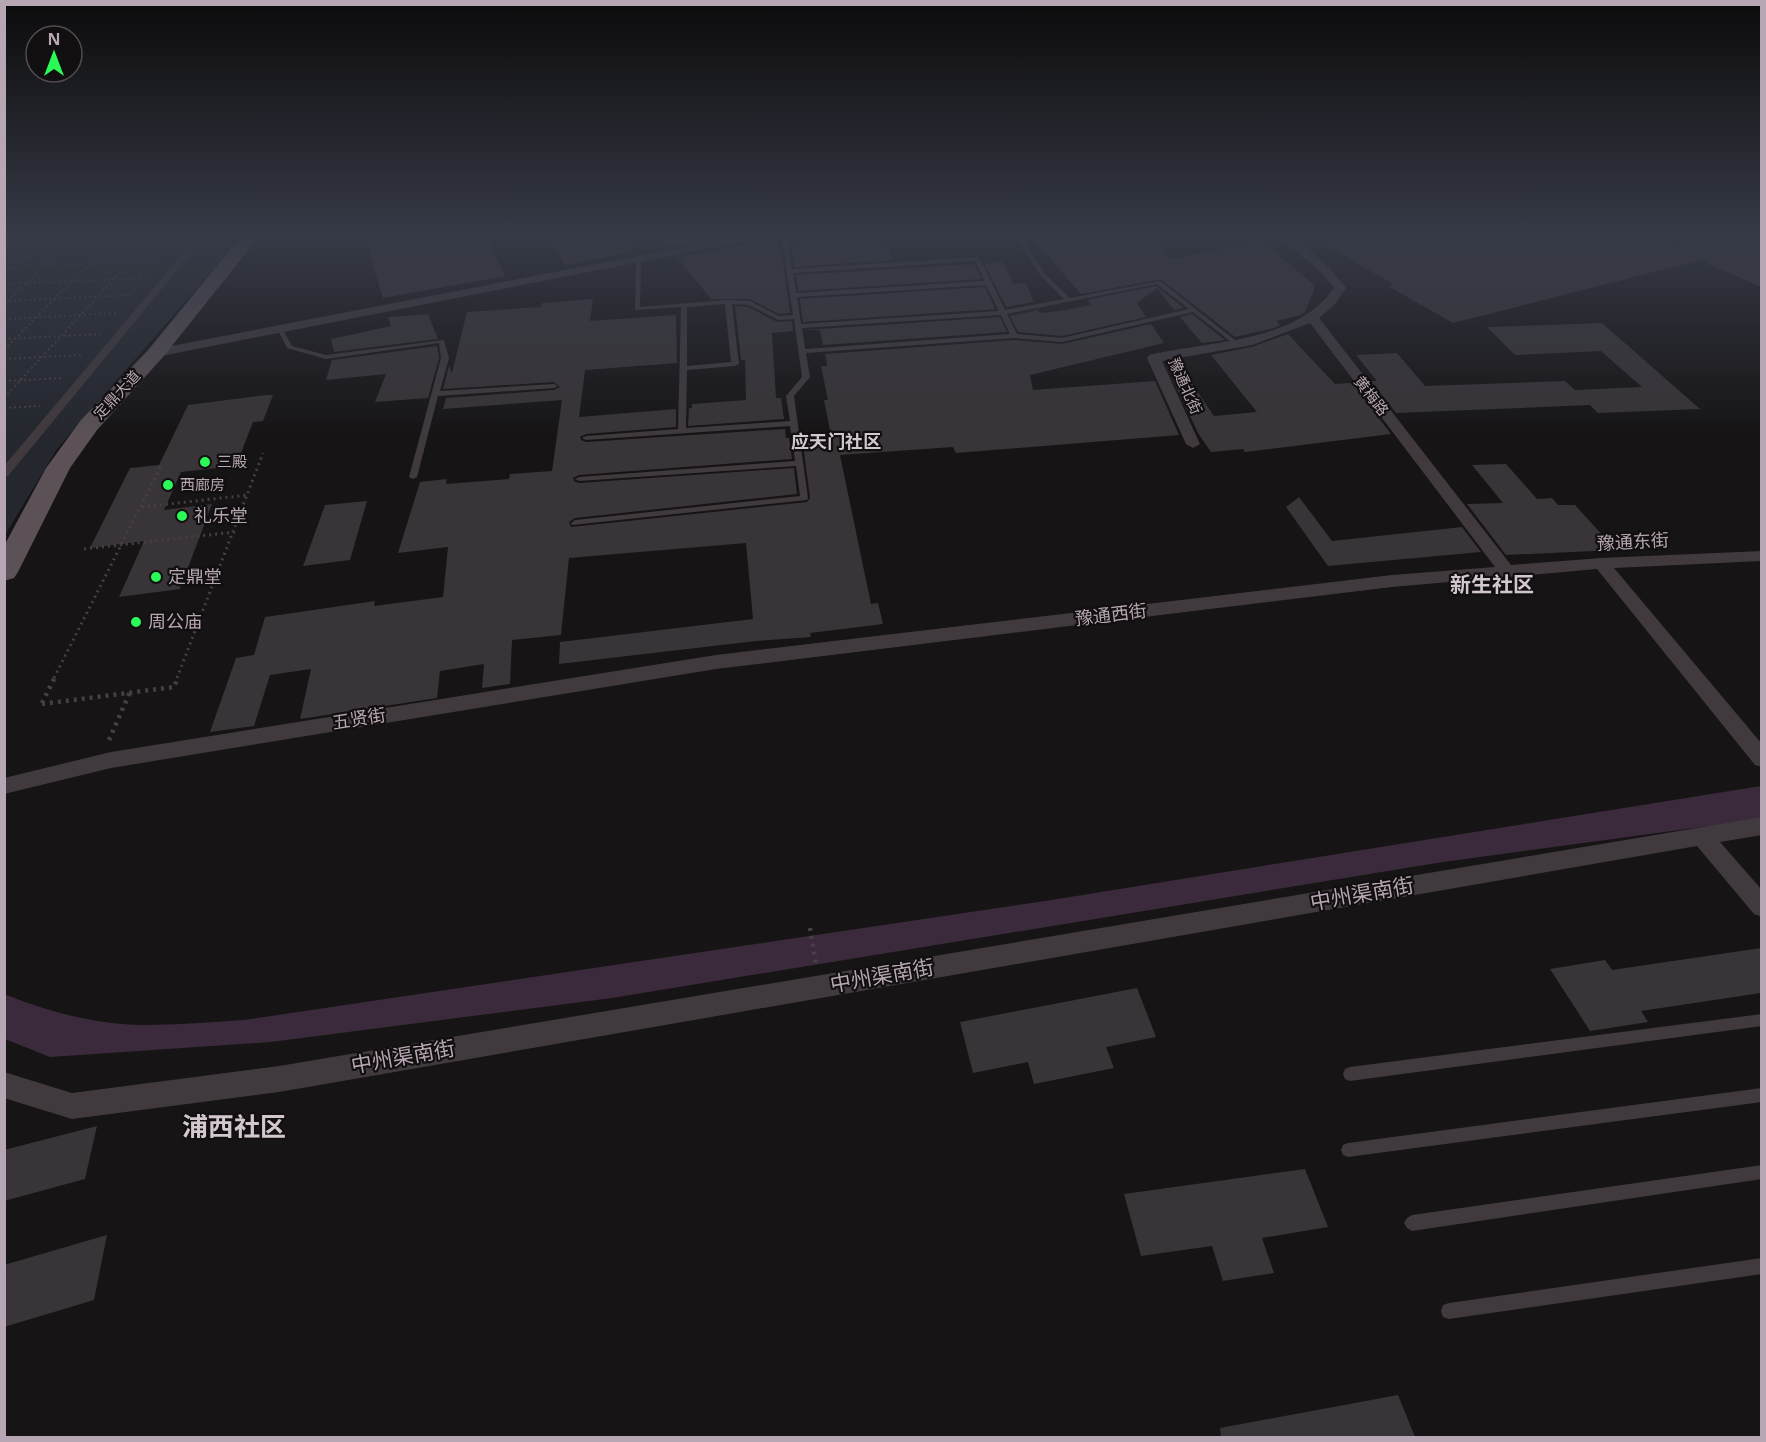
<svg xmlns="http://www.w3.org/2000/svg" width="1766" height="1442" viewBox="0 0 1766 1442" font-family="'Noto Sans','Noto Sans SC',sans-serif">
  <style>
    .green { fill: #24272e }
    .water { fill: #3b2a3b }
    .building { fill: #383437 }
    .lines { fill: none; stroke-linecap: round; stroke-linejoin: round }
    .path-far2 { stroke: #473f46; stroke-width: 2; stroke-dasharray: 2 3; stroke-linecap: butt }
    .path-far1 { stroke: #473f46; stroke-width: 3; stroke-dasharray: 2 4; stroke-linecap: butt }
    .path { stroke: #473f46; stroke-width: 4.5; stroke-dasharray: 3 5; stroke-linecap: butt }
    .service { fill: #403a3e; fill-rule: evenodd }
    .pedestrian { fill: #403a3e; fill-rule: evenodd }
    .minor { fill: #403a3e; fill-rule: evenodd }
    .primary { fill: #5b5157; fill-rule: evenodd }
    .poi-dot { fill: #2af957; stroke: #110f10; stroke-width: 2 }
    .labels { text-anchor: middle; stroke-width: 4.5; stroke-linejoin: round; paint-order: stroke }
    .far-street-label { font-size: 15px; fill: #b7a6b3; stroke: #110f10 }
    .far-poi-label { font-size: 15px; fill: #b7a6b3; stroke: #110f10; text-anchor: start }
    .far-quarter-label { font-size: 18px; font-weight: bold; fill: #d3c7cf; stroke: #110f10 }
    .poi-label { font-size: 18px; fill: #b7a6b3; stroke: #110f10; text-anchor: start }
    .street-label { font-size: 18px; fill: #b7a6b3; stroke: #110f10 }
    .quarter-label { font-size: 21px; font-weight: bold; fill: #d3c7cf; stroke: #110f10 }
    .near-street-label { font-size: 21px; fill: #b7a6b3; stroke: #110f10 }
    .near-quarter-label { font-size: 26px; font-weight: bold; fill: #d3c7cf; stroke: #110f10 }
  </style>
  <rect width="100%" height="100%" fill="#161415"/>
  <path class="green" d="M5,234H244L57,449L5,535Z"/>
  <path class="water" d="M1761,786V819L1443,862L612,998L271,1042L50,1057L5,1039L4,994C46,1011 97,1025 143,1025C177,1025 211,1022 244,1020L1045,901Z"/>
  <path class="building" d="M412,234H486L505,276L383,298L366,242Z
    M548,234H630L631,252L565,265Z
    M657,234H717L721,238L669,248Z
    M854,234H871L889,248L892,260L794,267L791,246Z
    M1037,234H1150L1171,259L1262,241L1314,285V290L1305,312L1300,315L1276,321L1280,325L1274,328L1235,337L1161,279L1081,294L1034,240L1041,239Z
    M1371,234H1646L1674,245L1721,234H1761V287L1700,260L1453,323L1388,286L1394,285L1325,244Z
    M771,240L781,249L790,313L779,314L750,299H711L677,257Z
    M1003,262L1013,284L1026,283L1034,302L1006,307L985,264Z
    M974,264L981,279L798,291L796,275Z
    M1156,286L1184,308L1174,310L1157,288L1137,303L1146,317L1062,336L1018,332L1010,316L1038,310L1039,313L1060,311L1091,305L1087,300Z
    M985,287L995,309L803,322L800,299Z
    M593,299L590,321L676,315L677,363L585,370L579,417L676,409V427L586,434L580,437L581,440L586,442L785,429L786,438H789L792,459L579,475L573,478L574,481L579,483L794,468L797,494L575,518L569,522L571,527L807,502L810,498L802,437L831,435L824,400H828L821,366H827L825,354L1014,340L1062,344L1151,324L1164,343L1030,375L1033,390L1155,381L1179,435L956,453L953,447L840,455L871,604L878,603L883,624L810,633L811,637L756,641L559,664L560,642L753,619L746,543L569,558L561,635L512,640L510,684L482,688L484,664L440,671L437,698L300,719L311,669L270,675L254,726L210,732L236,658L254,655L265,617L375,601L374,606L443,597L448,547L398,553L420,482L447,479L446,484L509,479L510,474L552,471L562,400L443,409L446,398L554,390L560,387L554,382L443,389L449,366L452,373L467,312L541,307L542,303Z
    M735,306L748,307L777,322L792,321L793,331L772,333L776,398H781L784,419L688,426L689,408H692V404L746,400L745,360H741Z
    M428,314L438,339L334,352L331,339L391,326L388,317Z
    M1192,314L1225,340L1202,343L1180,317Z
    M1000,317L1007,332L823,345L820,330H805Z
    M1602,323L1700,409L1598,413L1590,405L1396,413L1371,381H1377L1356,355L1397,353L1425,386L1565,381L1575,390L1642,387L1601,351L1515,355L1487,327Z
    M1288,334L1335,384L1352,383L1391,434L1245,452L1243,449L1211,452L1198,433L1173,380L1189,379L1214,416L1257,412L1211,355L1252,347Z
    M437,346L439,358L428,398L375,402L386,374L326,380L332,360Z
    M266,395H273L263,421L253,422L236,466L181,472L164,510L212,504L180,589L119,597L144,541L90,548L130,468L159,465L188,405Z
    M1506,464L1537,499L1552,498L1558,505H1575L1616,550L1506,555L1467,504L1503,503L1472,465Z
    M1299,497L1332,541L1462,527L1481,552L1328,566L1286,507Z
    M367,501L350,560L303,566L325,505Z
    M1761,948V993L1641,1011L1648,1022L1590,1031L1550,969L1605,960L1612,970Z
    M1137,988L1156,1037L1106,1047L1114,1068L1034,1084L1028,1062L973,1073L960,1022Z
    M97,1126L85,1179L4,1201V1150Z
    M1305,1169L1328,1227L1262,1238L1274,1273L1223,1281L1212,1246L1141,1256L1124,1194Z
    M107,1235L94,1300L4,1327V1265Z
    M1398,1395L1415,1437H1221L1220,1428Z"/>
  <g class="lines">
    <path class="path-far2" d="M77,244L181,240
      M14,257L172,250
      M4,268L163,261
      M4,284L148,278
      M4,301L133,295
      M7,302L64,247
      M4,319L118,313
      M4,339L100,334
      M4,350L119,234
      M4,359L82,355
      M4,381L64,378
      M4,398L155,234
      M4,408L40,406"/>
    <path class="path-far1" d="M142,507L248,495
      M84,549L235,532
      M54,678L162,464
      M177,678L263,453"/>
    <path class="path" d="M42,703L55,677
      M42,704L174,687L178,677
      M109,740L130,692
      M810,928L816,965"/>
    <path class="service" d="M781,234H787L792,269L977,257L980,259L1005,310L1064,299L1041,276L1013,234H1019L1045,274L1070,298L1160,281L1240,344L1235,345L1193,312L1062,342L1014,338L806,353L810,377L794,396L808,498L807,500L572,525L571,523L575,520L800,496L796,466L579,481L575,479L579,477L795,461L790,426L586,440L582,438L586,436L678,429L681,307L635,310L636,258L641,259L640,307L728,300L750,301L779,316L793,315ZM975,261L985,281L796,293L793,273ZM1157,284L1189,309L1062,338L1017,334L1007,314ZM986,285L999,311L801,324L797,297ZM725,304L731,362L687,366V307ZM732,304L749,305L778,320L794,319L802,377L786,396L790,421L686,428L687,370L735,366L739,364ZM1001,315L1010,334L805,349L802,328Z
      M278,328H282L292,346L326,355L444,340L449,358L440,391L554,384L558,386L554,388L438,396L417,477L413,479L409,477L441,358L439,343L326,359L287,348L277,329Z
      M1762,1014V1026L1350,1081L1345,1079L1343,1074L1345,1069L1350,1067Z
      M1762,1088V1102L1348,1157L1343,1155L1341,1150L1343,1145L1348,1143Z
      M1762,1165V1179L1412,1231L1407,1228L1404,1223L1407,1218L1412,1215Z
      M1762,1258V1274L1449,1319L1443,1317L1441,1311L1443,1305L1449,1303Z"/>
    <path class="pedestrian" d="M52,234H71L4,245V240Z
      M199,234H207L8,476L4,477V466Z"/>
    <path class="minor" d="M752,234H772L767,237L156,357L150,353L156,349Z
      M1276,234C1299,234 1330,268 1344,285L1346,288L1335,304L1319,318L1511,565L1601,558L1762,551V561L1614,568L1762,744V767L1755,765L1597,569L1392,587L716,669L111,768L4,794V778L111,752L716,655L1392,575L1495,567L1310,323L1252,345L1162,361L1200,444L1193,448L1186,444L1147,358L1149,355C1208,341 1296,343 1334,288L1321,272Z
      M1762,817V835L1720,842L1762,890V917L1754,914L1697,846L279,1092L72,1119L4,1098V1072L72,1093L279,1066Z"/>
    <path class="primary" d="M4,234H17L14,238L4,239Z
      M243,234H261L163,357L97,430L70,468L18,572L14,578L4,581V546L46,468L81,420L149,349Z"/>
  </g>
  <linearGradient id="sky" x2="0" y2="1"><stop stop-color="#0c0b0c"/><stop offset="0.54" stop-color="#363a46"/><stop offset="1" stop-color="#363a46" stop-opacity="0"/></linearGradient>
  <rect width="1766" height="435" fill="url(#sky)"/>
  <g class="poi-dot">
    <circle cx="205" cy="462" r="6"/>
    <circle cx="168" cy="485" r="6"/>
    <circle cx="182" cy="516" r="6"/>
    <circle cx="156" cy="577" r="6"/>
    <circle cx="136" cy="622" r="6"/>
  </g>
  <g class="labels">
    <g class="far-street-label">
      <text transform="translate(1185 386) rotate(66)" y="5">豫通北街</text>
      <text transform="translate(117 395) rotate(-47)" y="5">定鼎大道</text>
      <text transform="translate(1371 396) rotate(52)" y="5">黄梅路</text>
    </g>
    <g class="far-poi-label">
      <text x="217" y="467">三殿</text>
      <text x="180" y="490">西廊房</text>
    </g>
    <g class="far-quarter-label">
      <text x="836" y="448">应天门社区</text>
    </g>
    <g class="poi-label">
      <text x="194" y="522">礼乐堂</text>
      <text x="168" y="583">定鼎堂</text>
      <text x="148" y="628">周公庙</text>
    </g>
    <g class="street-label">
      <text transform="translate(1633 542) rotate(-3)" y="6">豫通东街</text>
      <text transform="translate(1111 615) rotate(-7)" y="6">豫通西街</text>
      <text transform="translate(359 719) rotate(-9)" y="6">五贤街</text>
    </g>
    <g class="quarter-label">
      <text x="1492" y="592">新生社区</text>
    </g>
    <g class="near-street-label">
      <text transform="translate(1362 894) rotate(-10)" y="7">中州渠南街</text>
      <text transform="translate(882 976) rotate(-10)" y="7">中州渠南街</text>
      <text transform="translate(403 1057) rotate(-10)" y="7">中州渠南街</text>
    </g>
    <g class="near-quarter-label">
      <text x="234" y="1136">浦西社区</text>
    </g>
  </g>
  <rect width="1766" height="1442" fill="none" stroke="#b7a6b3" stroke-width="12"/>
  <g transform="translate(54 54)"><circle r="28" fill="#110f10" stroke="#534b51" stroke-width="1.5"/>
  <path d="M0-4.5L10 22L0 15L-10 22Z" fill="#2af957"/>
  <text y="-9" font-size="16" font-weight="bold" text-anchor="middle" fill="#b7a6b3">N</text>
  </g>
</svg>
